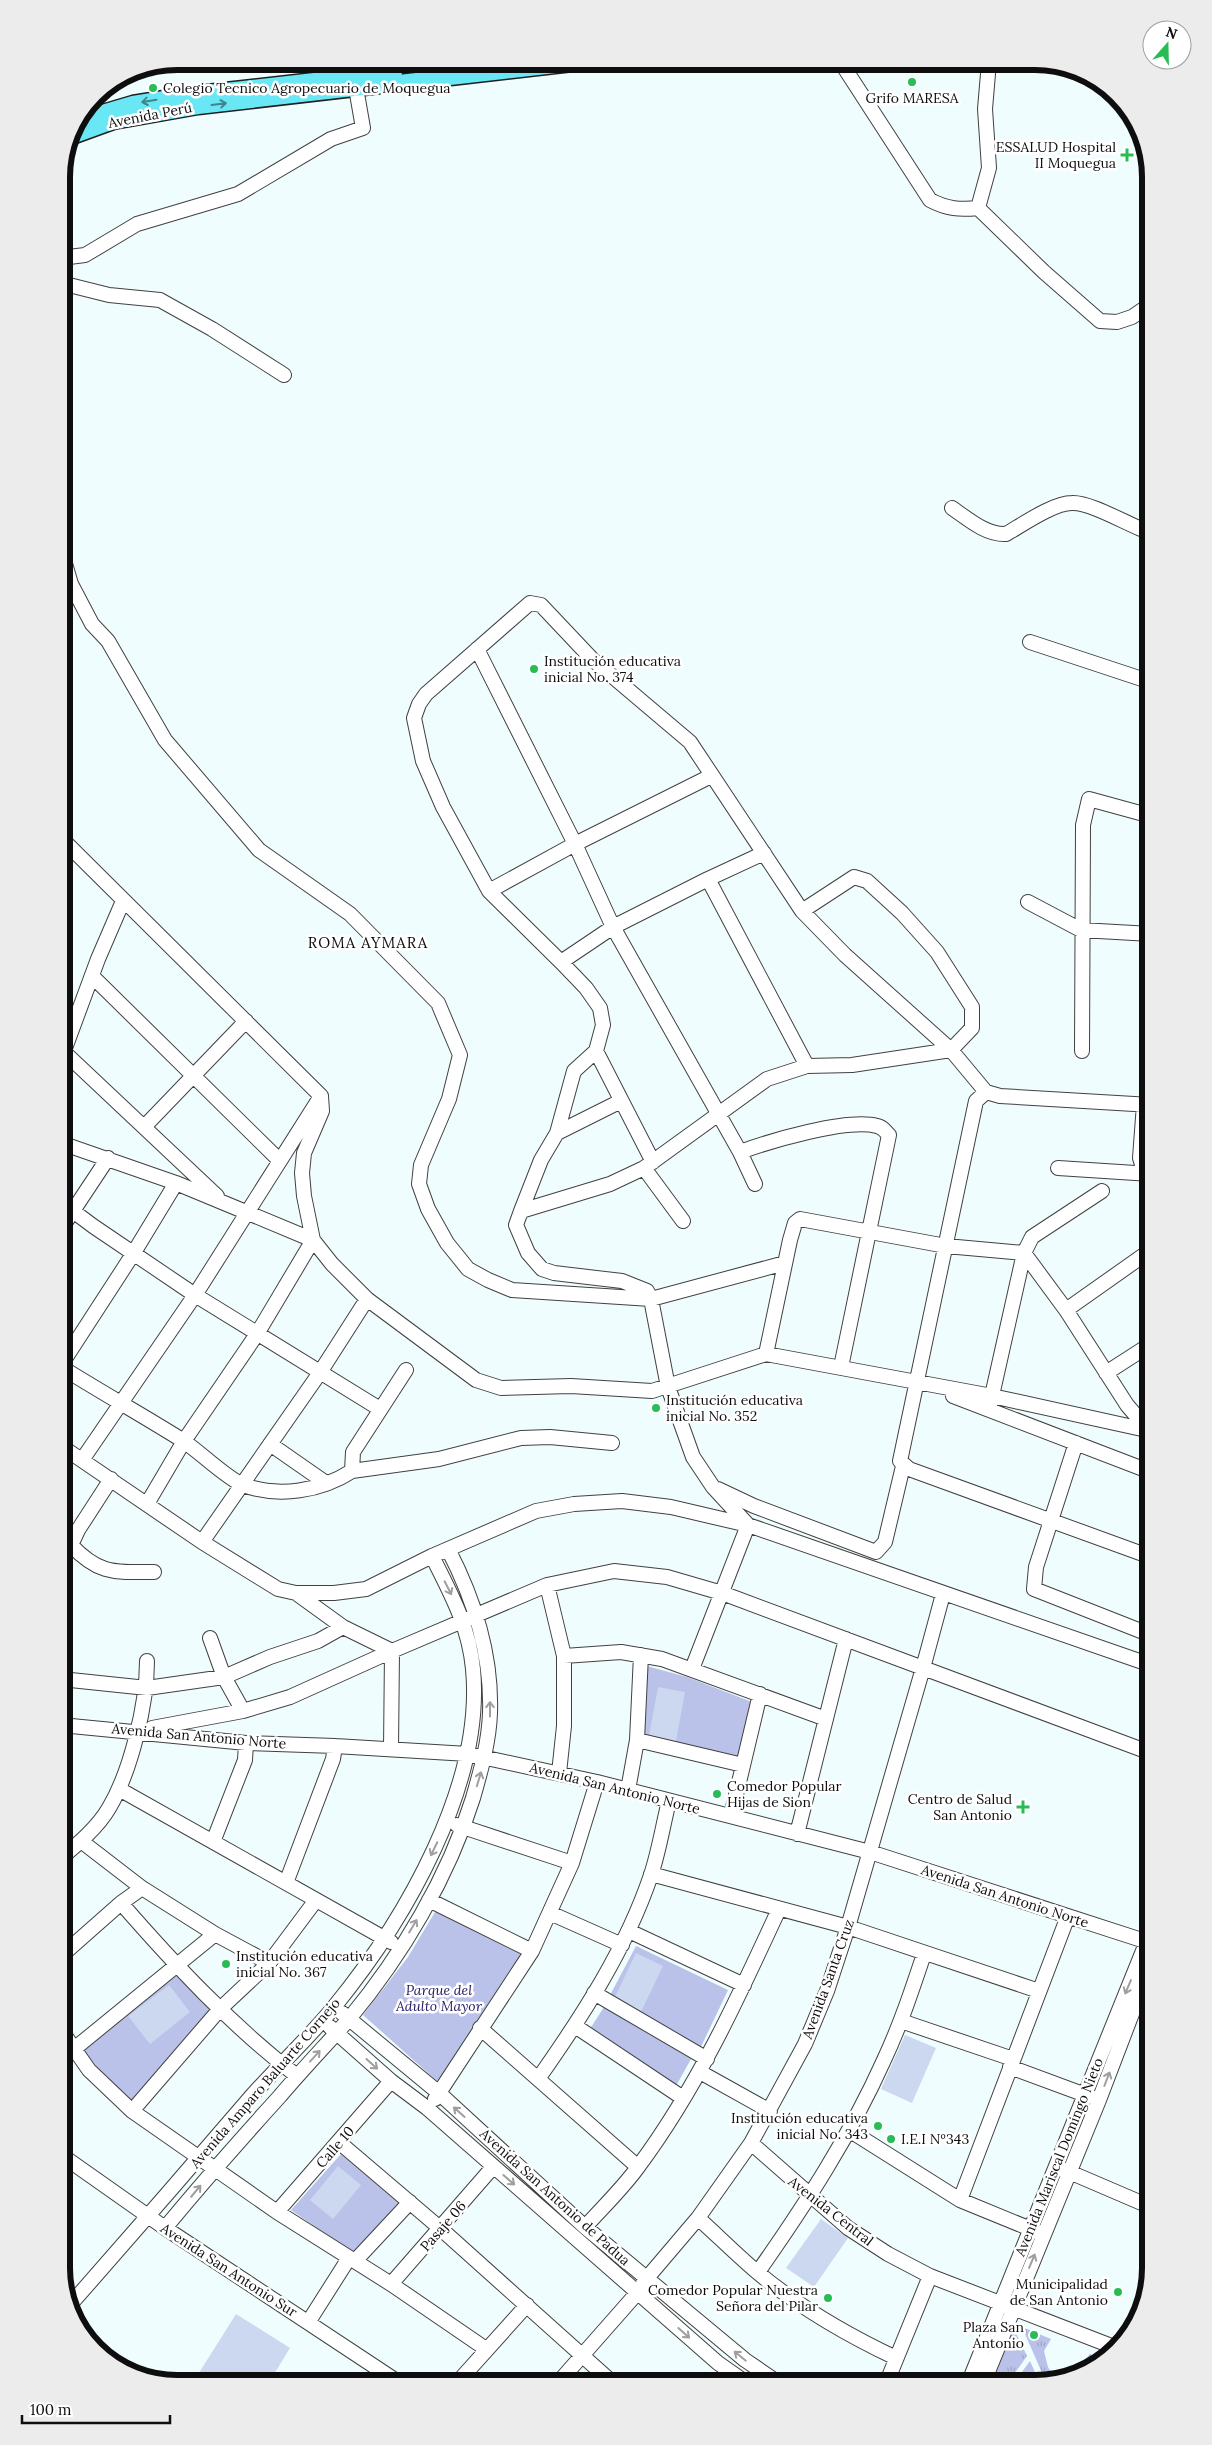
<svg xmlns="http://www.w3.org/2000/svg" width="1212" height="2445" viewBox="0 0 1212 2445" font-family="Lora,serif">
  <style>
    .grass { fill: url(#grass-tufts) }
    .park { fill: #bac2e9 }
    .pitch { fill: #ccd7f0 }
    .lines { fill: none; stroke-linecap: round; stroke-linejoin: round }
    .minor-casing { stroke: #414141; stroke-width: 16 }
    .major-casing { stroke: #1f1f1f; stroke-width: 19 }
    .minor { stroke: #fff; stroke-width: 14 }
    .major { stroke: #69e7f5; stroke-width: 16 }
    .oneway { stroke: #40858d }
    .oneway2 { stroke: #9f9f9f }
    .poi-dot { fill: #29bc55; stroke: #fff; stroke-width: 2 }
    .labels { text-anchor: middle; stroke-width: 5; stroke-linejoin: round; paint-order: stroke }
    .poi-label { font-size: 14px; fill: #0e0e0e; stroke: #fff; text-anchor: start }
    .street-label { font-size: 14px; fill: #0e0e0e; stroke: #fff }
    .park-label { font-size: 14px; font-style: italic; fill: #292065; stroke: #fff }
    .neighbourhood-label { font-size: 15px; letter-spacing: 1px; fill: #0e0e0e; stroke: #fff }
    .rim { fill: none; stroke: #0e0e0e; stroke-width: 6 }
  </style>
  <defs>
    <pattern id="grass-tufts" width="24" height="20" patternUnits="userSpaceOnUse" patternTransform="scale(1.25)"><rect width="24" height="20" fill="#bac2e9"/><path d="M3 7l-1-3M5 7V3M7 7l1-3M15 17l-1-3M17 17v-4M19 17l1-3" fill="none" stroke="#9fa6c7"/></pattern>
  </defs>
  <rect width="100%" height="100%" fill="#f0fdff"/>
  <path class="grass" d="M1022,2327L1051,2339L1044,2351L1048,2367L1056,2380L1046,2382Z
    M1012,2329H1014L1027,2356L1007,2384H992Z
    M1090,2354L1099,2358L1079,2375L1069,2377Z
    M1030,2361L1040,2383L1013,2384Z"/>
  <path class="park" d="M647,1666L687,1677L752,1702L738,1759L643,1735Z
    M438,1907L523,1956L480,2025L437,2081L363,2015L408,1957Z
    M636,1946L728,1990L698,2053L608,1999Z
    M173,1973L215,2012L135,2108L103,2075L81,2047Z
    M604,2007L691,2059L676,2086L588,2032Z
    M341,2154L402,2206L357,2256L291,2210Z"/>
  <path class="pitch" d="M658,1687L685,1692L676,1741L649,1736Z
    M636,1953L663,1966L640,2014L613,2001Z
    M169,1985L190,2012L150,2044L128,2016Z
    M905,2035L936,2048L912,2103L881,2089Z
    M338,2166L361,2185L333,2219L310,2200Z
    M821,2219L848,2238L814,2287L786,2268Z
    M236,2314L290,2348L268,2384H192Z"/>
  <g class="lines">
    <defs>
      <path id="minor" d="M840,61L930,200C947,209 960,210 978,208
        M989,62L985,109L989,168L978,208L1044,272L1100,321L1117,322L1132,317L1151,304
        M61,258L85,255L137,224L238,194L331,139L363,128L356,88
        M61,283L109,295L160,300L212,329L284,375
        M952,508C968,519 986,535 1006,534C1022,525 1053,503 1072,503C1091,502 1130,526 1151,533
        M61,550L71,584L92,624L108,641L165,740L259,850L350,914L438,1003L460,1055L449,1099L421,1165L419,1184L428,1209L447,1243L468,1269L488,1280L512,1290L651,1299L785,1263
        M1030,642L1151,682
        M477,649L575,844L613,927L708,879L807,1066
        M61,838L321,1096L322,1111L304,1153L302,1173L304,1196L313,1240L332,1264L367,1299L476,1380L501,1388L571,1386L652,1391L766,1354L992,1396L1151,1431
        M708,879L764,853
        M489,891L575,844L711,776
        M1028,902L1081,930L1151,934
        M802,911L854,877L867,881L902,913L937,952L972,1007V1028L951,1050L852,1065L807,1066L767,1079L644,1168L610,1184L521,1211L541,1160L557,1133L574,1071L596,1051L603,1025L600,1008L586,988L561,962L489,891L443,807L423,761L414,718L419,704L426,694L530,603L541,605L592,659L690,742L802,911L845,955L951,1050L986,1092L1000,1096L1151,1105
        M561,962L613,927L740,1152C770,1141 847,1118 877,1126C883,1127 885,1131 889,1135L841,1367
        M92,976L279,1160
        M596,1051L653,1162
        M1082,1051L1083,825L1089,799L1151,816
        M64,1052L217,1196
        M61,1059L98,959L123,901
        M986,1092L976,1101L900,1461L909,1469L1151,1557
        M1144,1104L1140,1158L1145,1174L1151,1177
        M144,1127L246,1021
        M557,1133L621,1101
        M61,1143L176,1183L313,1240
        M740,1152L755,1184
        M644,1168L683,1221
        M1058,1168L1151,1174
        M61,1202L93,1226L195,1295L380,1409
        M521,1211L516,1225L528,1253L542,1269L554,1273L622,1281L647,1291L651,1299L668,1387L693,1457L713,1487L748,1525L692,1669
        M61,1229L108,1158
        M1066,1310L1151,1250
        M766,1354L790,1240L795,1223L800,1219L946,1246L1024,1253L1066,1310L1127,1405L1150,1432
        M61,1365L133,1254L176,1183
        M61,1367C101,1392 142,1415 182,1440C199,1451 226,1478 243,1485C279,1498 321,1491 352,1471L353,1452L406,1370
        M1106,1373L1151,1344
        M953,1396L1151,1472
        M989,1409L1024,1253L1032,1237L1102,1191
        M1076,1443L1036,1567L1034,1589L1151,1635
        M270,1444L326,1483
        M61,1446L202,1542L278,1589L296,1593H334L366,1589L432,1556L536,1511L574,1504L622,1501L671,1507L748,1525L1151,1665
        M82,1460L195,1295L321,1096
        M352,1471L439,1459L521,1438L550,1437L612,1443
        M111,1479L78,1530L71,1545C99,1575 115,1572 154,1572
        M718,1489L754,1506L876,1552L885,1542L903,1466
        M147,1504L184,1441L257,1334L313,1240
        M202,1542L319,1374L367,1299
        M547,1585L564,1656V1726L559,1773
        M210,1638L224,1677L243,1711
        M564,1656L621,1652L662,1659L826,1719
        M61,1679L147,1688L224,1677L270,1657L318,1641L343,1627
        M61,1725L246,1743L335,1746L468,1754L597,1782L870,1852L1151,1943
        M152,1728L243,1711L290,1697L392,1651L343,1627L296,1593
        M637,1740L743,1765
        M391,1749L392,1651L547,1585L614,1571L667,1577L722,1593L1151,1753
        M119,1789L391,1942
        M628,1790L637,1740L641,1655
        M731,1816L760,1694
        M457,1825L572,1863
        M797,1834L846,1639
        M81,1841L142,1888L215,1934L269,1963
        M213,1842L245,1760L246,1743
        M61,1858C78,1844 98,1827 109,1808C131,1771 147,1704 147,1661
        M651,1874L848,1927L1039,1991
        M286,1883L333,1759L335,1746
        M429,1900L532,1951
        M121,1903C175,1965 232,2026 297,2076
        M550,1913L622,1945
        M629,1931L744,1985
        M61,1956L121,1903L142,1888
        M594,1993L707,2059
        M342,2013L439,2093L585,2227L745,2360L780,2384
        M901,2021L1013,2059
        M575,2026L683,2098
        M330,2027L391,2081L427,2108L718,2363L748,2384
        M480,2028L638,2167
        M61,2030L89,2070L132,2111L277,2212L391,2284L486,2349
        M74,2049L215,1934
        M1010,2067L1091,2097
        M700,2072L770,2111
        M538,2079C583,2015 626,1949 651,1875C659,1851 663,1825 669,1801
        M435,2099L532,1951L572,1863L597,1782
        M132,2111L220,2009L269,1963L316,1900
        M849,2130L960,2200L1038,2232
        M340,2143L441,2229L614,2384
        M751,2143L848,2228L888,2254L930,2276L1114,2347
        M61,2152L67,2159L165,2228L401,2384
        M1060,2168L1151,2207
        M960,2200L1068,1916
        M1145,2204L1151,2189
        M277,2212L391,2081
        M698,2218C718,2236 737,2255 757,2272C799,2307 847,2335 896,2358
        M585,2227C603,2207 623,2188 638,2167C697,2088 738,1998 779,1909
        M165,2228C202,2183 241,2139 280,2096C302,2070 326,2045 349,2019C402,1955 448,1878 473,1798C481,1770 489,1742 490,1713C492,1655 474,1599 448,1549
        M355,2261L410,2202
        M758,2272C805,2205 850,2136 884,2060C900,2026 912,1990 924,1954
        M391,2284L493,2167
        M69,2306C129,2238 189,2169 249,2099C276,2068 308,2039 334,2007C405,1920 484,1785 473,1669C469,1626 451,1594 432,1556
        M309,2321L349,2258
        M456,2384L527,2305
        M557,2384L638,2292L647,2278L698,2218L751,2143L805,2044L827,1991L848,1927L923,1668L943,1594
        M886,2384L930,2276
        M968,2384L1151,1931
        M983,2384L1099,2100L1151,1964"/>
      <path id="major" d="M79,120L133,104L189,95L394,72
        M69,137L113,121L198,106L590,61"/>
    </defs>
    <use href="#minor" class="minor-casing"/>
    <use href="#major" class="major-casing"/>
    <use href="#minor" class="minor"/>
    <use href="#major" class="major"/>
  </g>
  <defs><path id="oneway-shaft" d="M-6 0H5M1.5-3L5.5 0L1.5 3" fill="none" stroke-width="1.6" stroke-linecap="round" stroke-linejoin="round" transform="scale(1.25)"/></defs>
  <g class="oneway">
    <use href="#oneway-shaft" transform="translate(149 101) rotate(171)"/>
    <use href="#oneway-shaft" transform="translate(219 104) rotate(-7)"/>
  </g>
  <g class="oneway2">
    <use href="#oneway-shaft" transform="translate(448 1588) rotate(63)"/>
    <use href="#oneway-shaft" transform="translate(490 1709) rotate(-90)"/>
    <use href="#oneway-shaft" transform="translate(479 1779) rotate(-73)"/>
    <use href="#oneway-shaft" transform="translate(434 1849) rotate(116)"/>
    <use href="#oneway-shaft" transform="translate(413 1926) rotate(-59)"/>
    <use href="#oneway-shaft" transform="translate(1128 1987) rotate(113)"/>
    <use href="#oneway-shaft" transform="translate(315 2056) rotate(-48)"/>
    <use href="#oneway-shaft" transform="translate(372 2064) rotate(42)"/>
    <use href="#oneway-shaft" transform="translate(1107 2079) rotate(-69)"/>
    <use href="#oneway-shaft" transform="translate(459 2112) rotate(-138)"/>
    <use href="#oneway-shaft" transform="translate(509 2180) rotate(41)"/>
    <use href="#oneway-shaft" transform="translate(196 2191) rotate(-50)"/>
    <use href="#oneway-shaft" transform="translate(1032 2261) rotate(-67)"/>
    <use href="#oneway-shaft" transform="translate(684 2333) rotate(42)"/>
    <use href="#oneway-shaft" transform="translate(740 2356) rotate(-141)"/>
  </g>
  <g class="poi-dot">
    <circle cx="912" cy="82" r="5"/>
    <circle cx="153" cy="88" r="5"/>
    <path d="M1124.5 147.5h5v5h5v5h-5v5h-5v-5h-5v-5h5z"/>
    <circle cx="534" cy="669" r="5"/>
    <circle cx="656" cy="1408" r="5"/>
    <circle cx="717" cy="1794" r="5"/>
    <path d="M1020.5 1799.5h5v5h5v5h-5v5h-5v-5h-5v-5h5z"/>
    <circle cx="226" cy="1964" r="5"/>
    <circle cx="878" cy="2126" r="5"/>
    <circle cx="891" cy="2139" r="5"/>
    <circle cx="1118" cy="2292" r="5"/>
    <circle cx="828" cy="2298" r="5"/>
    <circle cx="1034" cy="2335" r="5"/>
  </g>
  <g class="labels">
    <g class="poi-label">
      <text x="163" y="93">Colegio Tecnico Agropecuario de Moquegua</text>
      <text x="912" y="103" text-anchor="middle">Grifo MARESA</text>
      <text x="1116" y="152" text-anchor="end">ESSALUD Hospital<tspan x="1116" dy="16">II Moquegua</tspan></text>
      <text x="544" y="666">Institución educativa<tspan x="544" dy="16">inicial No. 374</tspan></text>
      <text x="666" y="1405">Institución educativa<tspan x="666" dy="16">inicial No. 352</tspan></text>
      <text x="727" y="1791">Comedor Popular<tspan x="727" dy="16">Hijas de Sion</tspan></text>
      <text x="1012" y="1804" text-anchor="end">Centro de Salud<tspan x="1012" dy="16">San Antonio</tspan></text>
      <text x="236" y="1961">Institución educativa<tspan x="236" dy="16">inicial No. 367</tspan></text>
      <text x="868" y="2123" text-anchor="end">Institución educativa<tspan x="868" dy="16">inicial No. 343</tspan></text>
      <text x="901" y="2144">I.E.I N°343</text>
      <text x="1108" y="2289" text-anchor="end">Municipalidad<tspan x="1108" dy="16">de San Antonio</tspan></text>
      <text x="818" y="2295" text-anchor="end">Comedor Popular Nuestra<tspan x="818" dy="16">Señora del Pilar</tspan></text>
      <text x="1024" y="2332" text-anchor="end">Plaza San<tspan x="1024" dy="16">Antonio</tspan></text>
    </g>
    <g class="street-label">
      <text transform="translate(150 115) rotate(-11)" y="5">Avenida Perú</text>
      <text transform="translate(199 1736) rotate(5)" y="5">Avenida San Antonio Norte</text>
      <text transform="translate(615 1788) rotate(14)" y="5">Avenida San Antonio Norte</text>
      <text transform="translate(1005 1896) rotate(18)" y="5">Avenida San Antonio Norte</text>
      <text transform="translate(828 1979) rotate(-70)" y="5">Avenida Santa Cruz</text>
      <text transform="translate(265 2083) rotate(-49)" y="5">Avenida Amparo Baluarte Cornejo</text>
      <text transform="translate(335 2147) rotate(-49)" y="5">Calle 10</text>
      <text transform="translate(1059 2157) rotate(-68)" y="5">Avenida Mariscal Domingo Nieto</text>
      <text transform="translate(555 2197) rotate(42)" y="5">Avenida San Antonio de Padua</text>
      <text transform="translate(831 2211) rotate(38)" y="5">Avenida Central</text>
      <text transform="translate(443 2226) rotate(-49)" y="5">Pasaje 06</text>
      <text transform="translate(229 2270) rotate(33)" y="5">Avenida San Antonio Sur</text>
    </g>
    <g class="park-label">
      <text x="439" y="1995">Parque del<tspan x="439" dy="16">Adulto Mayor</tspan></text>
    </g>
    <g class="neighbourhood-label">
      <text x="368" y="948">ROMA AYMARA</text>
    </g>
  </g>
  <path d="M0 0H1212V2445H0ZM177 70H1035A107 107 0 0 1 1142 177V2268A107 107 0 0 1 1035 2375H177A107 107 0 0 1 70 2268V177A107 107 0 0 1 177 70Z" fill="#ececec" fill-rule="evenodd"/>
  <path class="rim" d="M177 70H1035A107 107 0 0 1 1142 177V2268A107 107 0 0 1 1035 2375H177A107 107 0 0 1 70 2268V177A107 107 0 0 1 177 70Z"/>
  <g transform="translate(1167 45) rotate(20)"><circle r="24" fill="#ffffff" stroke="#9f9f9f"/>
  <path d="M0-4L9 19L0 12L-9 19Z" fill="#29bc55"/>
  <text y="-8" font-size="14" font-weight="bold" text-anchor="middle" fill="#0e0e0e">N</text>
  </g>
  <path d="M22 2415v8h148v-8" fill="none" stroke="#0e0e0e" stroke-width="2.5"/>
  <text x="30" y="2415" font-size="15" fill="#0e0e0e" stroke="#ffffff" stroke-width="4" paint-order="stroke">100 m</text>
</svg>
